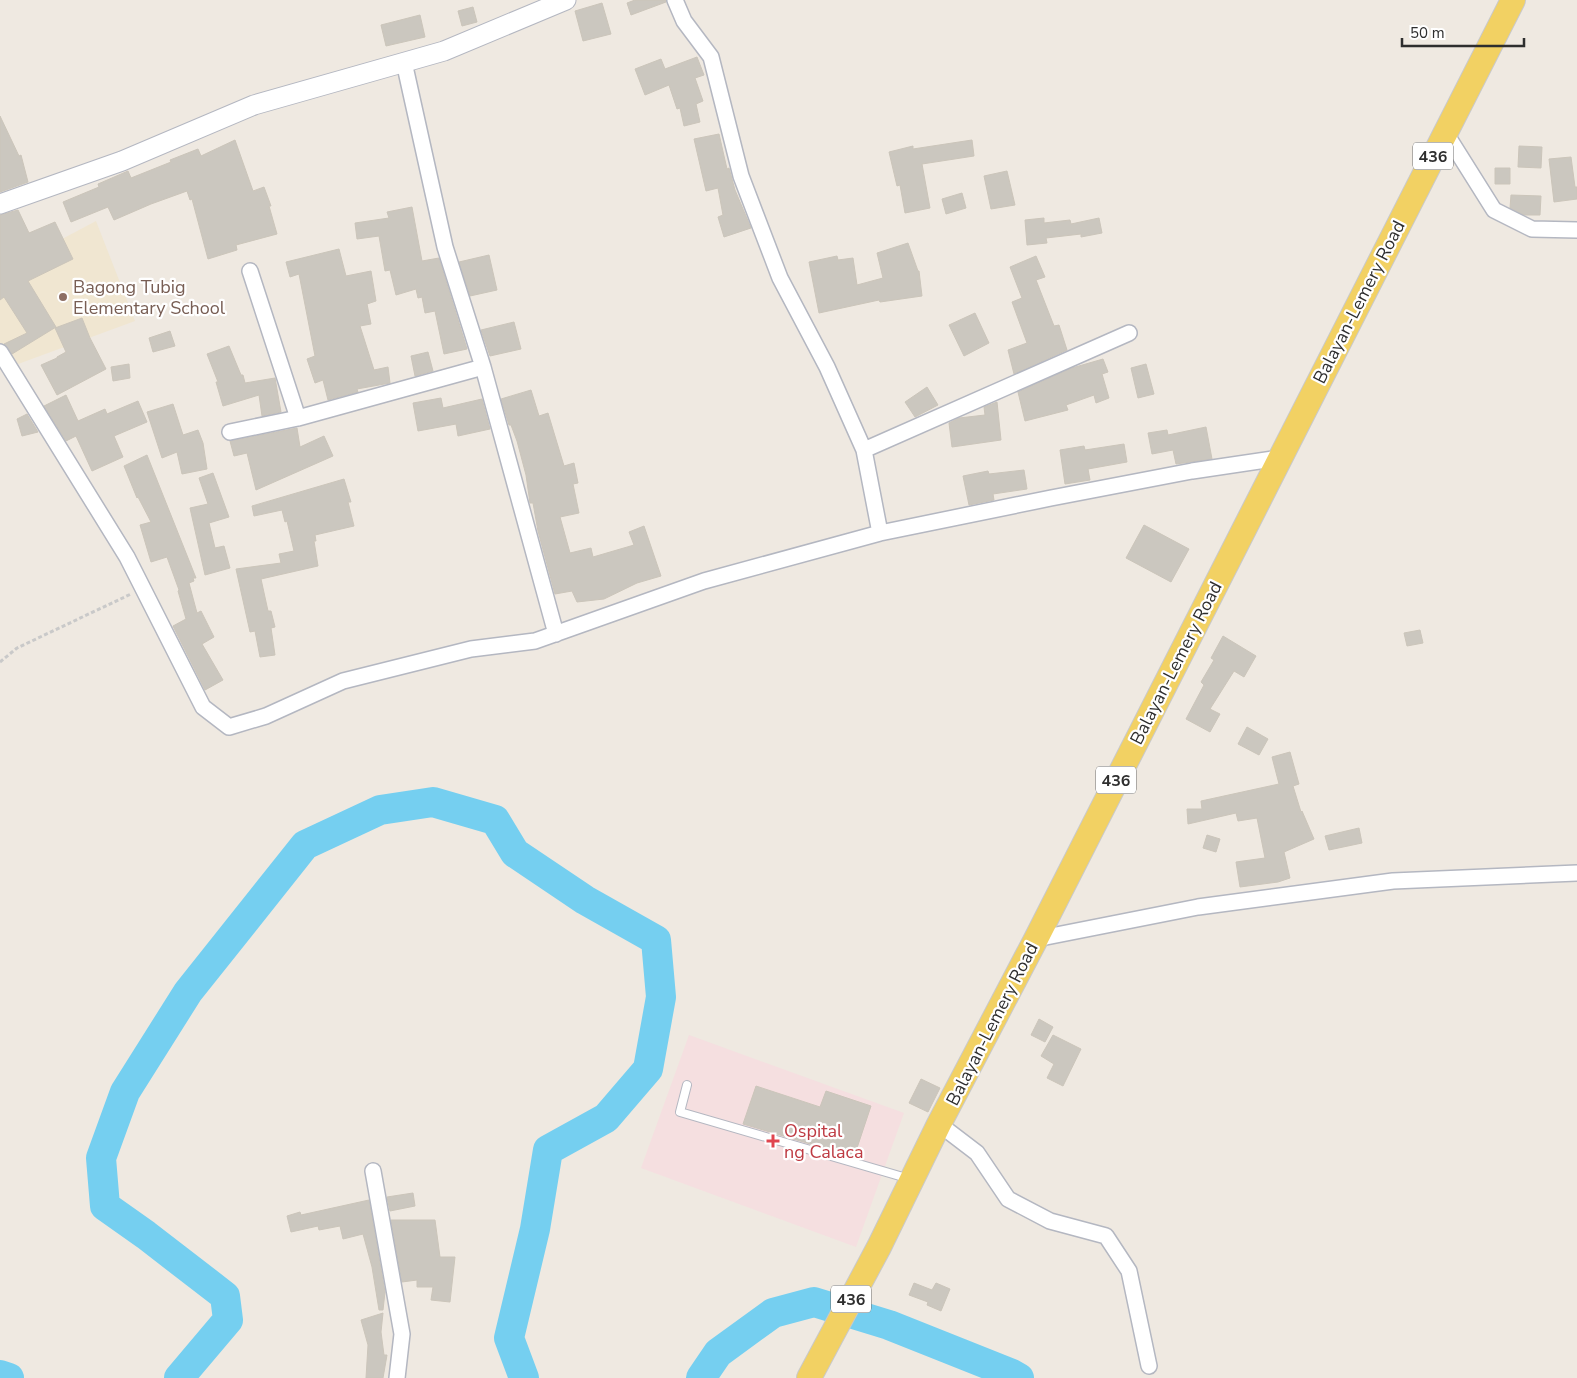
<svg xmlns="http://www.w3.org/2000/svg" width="1577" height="1378" viewBox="0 0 1577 1378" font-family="'Nunito Sans',sans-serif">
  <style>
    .education { fill: #f0e6d1 }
    .medical { fill: #f5dfe0 }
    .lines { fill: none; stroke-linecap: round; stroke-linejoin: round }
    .river { stroke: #75cff0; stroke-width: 30 }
    .building { fill: #cbc7bf; stroke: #cbc5ba }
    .service-casing { stroke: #b4b7c1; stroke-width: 10 }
    .minor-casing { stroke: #b4b7c1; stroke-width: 18 }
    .tertiary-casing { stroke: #b4b7c1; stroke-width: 21 }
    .primary-casing { stroke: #c9c9c9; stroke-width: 26 }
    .path { stroke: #c9c9c9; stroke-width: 3; stroke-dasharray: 4 2.5; stroke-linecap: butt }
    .service { stroke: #fff; stroke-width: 8 }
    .minor { stroke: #fff; stroke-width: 15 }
    .tertiary { stroke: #fff; stroke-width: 19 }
    .primary { stroke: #f2d163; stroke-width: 24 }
    .education-dot { fill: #8d6e63; stroke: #fff; stroke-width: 2 }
    .health-dot { fill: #e0444e; stroke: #fff; stroke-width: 2 }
    .labels { text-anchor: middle; stroke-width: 4.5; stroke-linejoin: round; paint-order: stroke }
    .shield { fill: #fff; stroke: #6d6d6d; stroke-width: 1 }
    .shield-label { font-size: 16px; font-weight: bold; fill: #2e2e2e }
    .education-label { font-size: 18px; fill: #785e54; stroke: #fff; text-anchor: start }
    .street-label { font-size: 18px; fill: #2e2e2e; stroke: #fff }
    .health-label { font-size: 18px; fill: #be3a42; stroke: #fff; text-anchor: start }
  </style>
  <rect width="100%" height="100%" fill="#efe9e1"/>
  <path class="education" d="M96,221L135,321L10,367L0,350V272Z"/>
  <path class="medical" d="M689,1035L904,1113L856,1247L641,1168Z"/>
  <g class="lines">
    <path class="river" d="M0,1375L9,1378
      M179,1378L228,1320L225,1296L146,1235L105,1206L101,1158L125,1092L188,992L305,845L380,810L433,802L495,820L515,853L585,900L656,940L661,997L648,1069L606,1118L548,1150L535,1229L509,1338L524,1378
      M701,1378L718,1353L773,1313L814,1302L889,1325L1012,1374L1019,1378"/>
  </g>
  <path class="building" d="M635,0H666V2L631,15L627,3Z
    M602,3L611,34L583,41L575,11Z
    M473,7L477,22L462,26L458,11Z
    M420,15L425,37L386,46L381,25Z
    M697,57L704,75L695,78L703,101L696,104L700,122L684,126L680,108L677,109L669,85L645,95L635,69L661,59L665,69Z
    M0,116L19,156L21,155L28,182L0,192Z
    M719,134L727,169L729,168L735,190L751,228L724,237L718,217L723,215L718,188L706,191L694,139Z
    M235,140L253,191L264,187L271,206H269L277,234L236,245L237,250L208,259L192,199L190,200L187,191L151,204L114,220L108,207L71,222L63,202L99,187L98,184L128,171L131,178L171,162L170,160L198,149L201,156Z
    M972,140L974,156L922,164L930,208L905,213L900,185L897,186L889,152L913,146V149Z
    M1519,146L1542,147L1541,168L1518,167Z
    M1571,157L1575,187H1577V199L1554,202L1549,159Z
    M1495,168H1510V184H1495Z
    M1007,171L1015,205L991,209L984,176Z
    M962,193L966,208L946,214L942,199Z
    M1511,195L1541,196L1540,215H1524L1510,208Z
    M412,207L422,261L439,258L467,349L444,354L435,311L425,313L422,297L418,298L416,289L396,295L390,270L385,271L379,236L357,239L355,223L389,218L387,212Z
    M18,210L29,233L55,222L73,259L28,281L56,327L12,354L4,344L27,333L4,297L0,300V215Z
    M1044,218V223L1070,220L1071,224L1099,218L1102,233L1081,237V234L1046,238L1047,243L1027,245L1025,220Z
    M908,243L918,271H919L922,296L880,302L879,300L819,313L809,262L837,256L838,260L853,258L857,285L883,278L877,253Z
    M339,249L346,276L371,271L376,301L367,304L371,324L360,326L374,370L388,367L390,383L357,389L358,392L328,400L323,380L315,383L307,359L315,356L299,274L290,277L286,262Z
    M489,255L497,290L470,296L459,262Z
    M1036,256L1045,277L1036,280L1054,326L1059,325L1067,350L1014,374L1008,350L1027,343L1012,302L1022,298L1010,267Z
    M975,313L989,343L964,356L949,325Z
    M82,318L90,338L106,369L57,395L41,365L57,358V357L66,352L55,328Z
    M514,322L521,349L490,356L481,330Z
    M170,331L175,346L153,352L149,338Z
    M229,346L241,375H243L245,383L275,378L281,412L262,416L259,395L223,406L216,382H218L207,354Z
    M428,352L433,371L415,376L411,356Z
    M1103,359L1108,372L1102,374L1109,398L1096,403L1094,395L1066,405L1068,410L1025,421L1018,392L1072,368Z
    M129,364L130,378L113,381L111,367Z
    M1146,364L1154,394L1138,398L1131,368Z
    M927,387L938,405L915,417L905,402Z
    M531,390L539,416L548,413L564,466L574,463L578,483L573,484L579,513L560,517L570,553L591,548L593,557L634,545L629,532L644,526L661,576L637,583L604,599L577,602L572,591L555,594L538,531L533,503H530L526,475L517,441L511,425H509L501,399Z
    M66,395L78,421L105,409L107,414L138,401L147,422L114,436L123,457L92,471L76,436L66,441L44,406Z
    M441,398L443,408L482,399L490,429L458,436L456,424L418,431L413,403Z
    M997,402L1001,440L952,447L949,423L959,418L985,415L984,407Z
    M173,404L183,435L198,430L203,443L207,469L182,474L177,452L162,458L147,412Z
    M27,414L38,432L22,436L17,419Z
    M1206,427L1212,459L1176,464L1173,450L1152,454L1148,433L1167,430L1168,435Z
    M297,428L300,447L324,436L333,456L256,490L247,453L234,456L230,441Z
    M1124,444L1127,462L1088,469L1090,480L1065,484L1060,450L1084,446L1085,450Z
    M147,455L196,578H193L194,581L189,583L197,613L201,611L214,637L202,644L223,680L205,690L173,626L186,619L178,591L179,590L167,557L151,562L140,525L151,522L138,497L137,498L124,466Z
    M1024,470L1027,489L993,494L994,500L969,505L963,476L988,471L989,474Z
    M213,473L229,517L209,523L215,548L224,546L230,568L205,575L190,508L208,504L199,478Z
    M344,479L351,502H348L354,526L315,535L316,541H314L318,566L261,579L268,611H271L275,627L271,628L275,655L260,657L255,631L250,632L236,569L281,563L279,554L294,551L287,521L285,522L282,510L254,516L252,506Z
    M1144,525L1189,549L1171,582L1126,558Z
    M1420,630L1423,643L1407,646L1404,633Z
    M1223,636L1256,656L1244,677L1234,671L1210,709L1220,714L1210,732L1186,719L1204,685L1201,682L1214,660L1211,658Z
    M1247,727L1268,739L1259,755L1238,744Z
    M1290,752L1299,784L1293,786L1301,812L1302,811L1314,839L1284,852L1290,878L1278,882L1240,887L1236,862L1265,858L1257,818L1238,821L1236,813L1188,824L1187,809H1202L1201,801L1279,784L1272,757Z
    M1359,828L1362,843L1329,850L1325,836Z
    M1207,835L1220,839L1216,852L1203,848Z
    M1039,1019L1053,1027L1045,1042L1031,1035Z
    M1053,1035L1081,1049L1063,1086L1047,1078L1054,1064L1041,1056Z
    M921,1079L940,1088L928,1112L909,1103Z
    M756,1086L820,1107L826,1091L871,1106L854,1157L743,1124Z
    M413,1193L415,1206L390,1211L387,1197Z
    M369,1200L385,1292L383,1310H379L372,1267L363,1234L343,1239L340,1226L319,1230L318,1226L291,1232L287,1216L300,1212L301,1215Z
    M391,1220H435L440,1257H455L450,1302L431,1300L433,1287H417V1280L402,1282Z
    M914,1283L932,1290L936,1283L950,1289L941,1311L927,1305L928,1302L909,1295Z
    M383,1313L381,1332L384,1355H387L383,1378H366L368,1345L361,1320Z"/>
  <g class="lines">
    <defs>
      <path id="service" d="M687,1085L680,1112L910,1179"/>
      <path id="minor" d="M675,0L684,21L711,57L741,176L780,278L827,367L864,450L880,533
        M404,62L445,247L483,367L556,634
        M1445,132L1494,210L1532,229L1577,230
        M250,271L298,418
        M0,352L127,557L203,707L229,727L266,716L343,681L471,649L535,641L704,581L880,533L1051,498L1192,471L1280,458
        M230,432L298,418L483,367
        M864,450L1129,333
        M1036,939L1198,907L1393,881L1577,873
        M939,1124L977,1153L1008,1199L1050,1221L1106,1236L1129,1271L1149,1366
        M373,1171L402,1334L397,1378"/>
      <path id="tertiary" d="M0,204L122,161L254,105L444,51L566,0"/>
      <path id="primary" d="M809,1378L879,1247L939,1124L1036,939L1513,0"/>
    </defs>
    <use href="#service" class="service-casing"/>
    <use href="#minor" class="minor-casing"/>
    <use href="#tertiary" class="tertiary-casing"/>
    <use href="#primary" class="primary-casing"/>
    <path class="path" d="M0,662L17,648L131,594"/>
    <use href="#service" class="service"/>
    <use href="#minor" class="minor"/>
    <use href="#tertiary" class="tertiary"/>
    <use href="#primary" class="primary"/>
  </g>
  <circle class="education-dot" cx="63" cy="297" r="5"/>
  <path class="health-dot" d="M770.5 1133.5h5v5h5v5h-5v5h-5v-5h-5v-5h5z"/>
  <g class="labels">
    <g class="shield">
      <rect x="1413" y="142.5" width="40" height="27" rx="4"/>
      <rect x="1096" y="766.5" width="40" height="27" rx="4"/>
      <rect x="831" y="1285.5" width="40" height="27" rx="4"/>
    </g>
    <g class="shield-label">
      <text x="1433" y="162">436</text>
      <text x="1116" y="786">436</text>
      <text x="851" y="1305">436</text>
    </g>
    <g class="education-label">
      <text x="73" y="293">Bagong Tubig<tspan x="73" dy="21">Elementary School</tspan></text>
    </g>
    <g class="street-label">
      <text transform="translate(1359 302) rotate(-63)" y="6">Balayan-Lemery Road</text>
      <text transform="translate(1176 663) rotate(-63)" y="6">Balayan-Lemery Road</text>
      <text transform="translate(992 1024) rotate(-63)" y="6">Balayan-Lemery Road</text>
    </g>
    <g class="health-label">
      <text x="784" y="1137">Ospital<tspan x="784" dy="21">ng Calaca</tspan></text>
    </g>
  </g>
  <path d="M1402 38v8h122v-8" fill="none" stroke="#2e2e2e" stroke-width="2.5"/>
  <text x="1410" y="38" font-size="15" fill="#2e2e2e" stroke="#ffffff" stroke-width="4" paint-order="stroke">50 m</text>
</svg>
